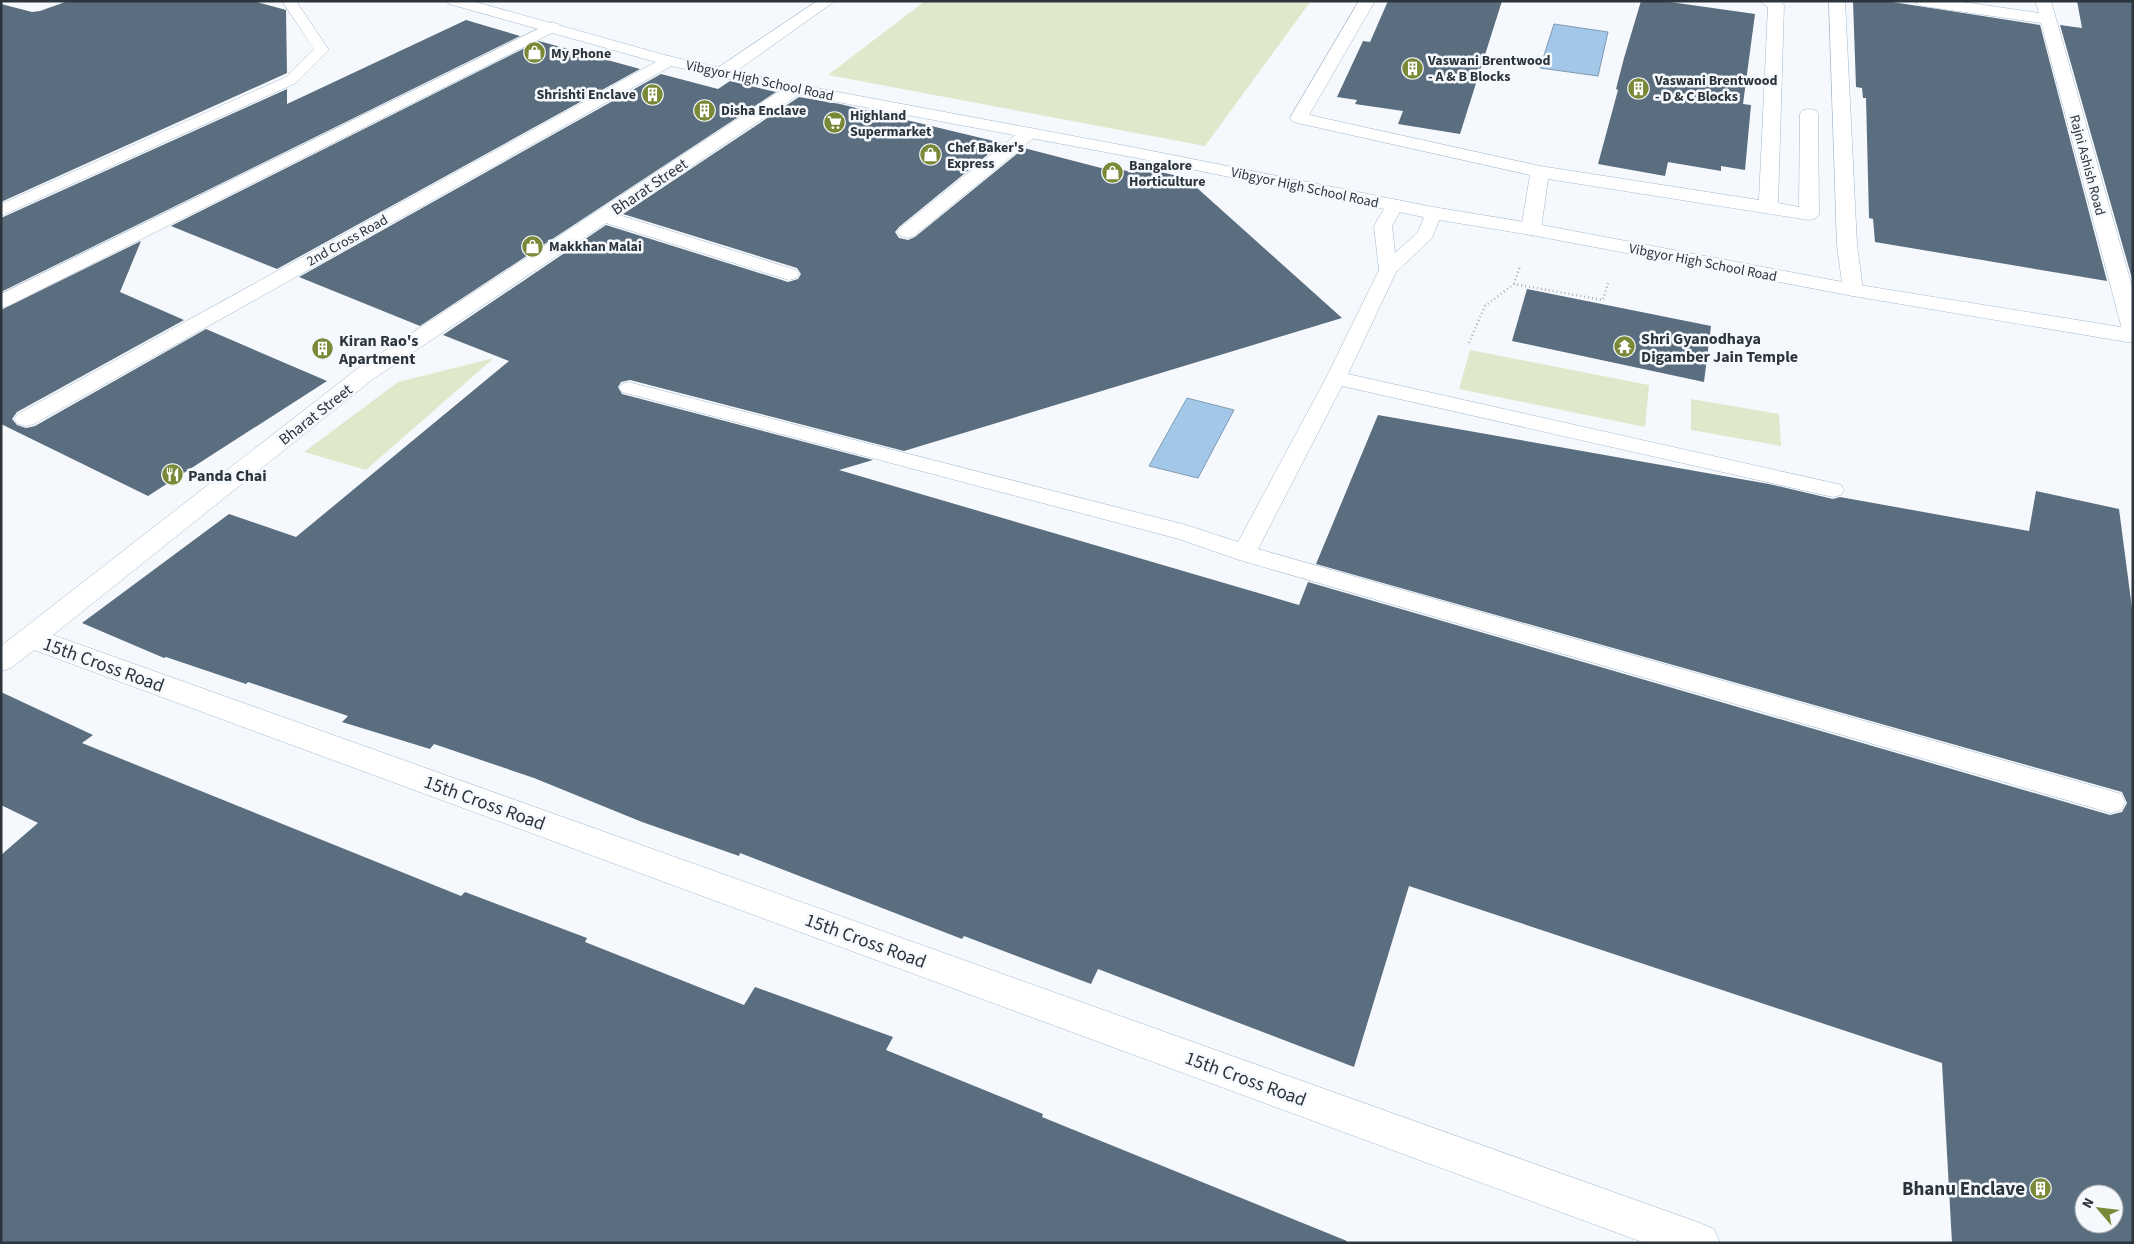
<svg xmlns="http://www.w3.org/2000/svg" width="2134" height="1244" viewBox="0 0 2134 1244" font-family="'Source Sans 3',sans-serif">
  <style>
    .green { fill: #e0e8cb }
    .water { fill: #a3c7e8; stroke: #7f9bb4 }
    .building { fill: #5b6e7f; fill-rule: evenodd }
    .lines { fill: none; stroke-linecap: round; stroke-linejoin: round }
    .service-casing { stroke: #a3b8cb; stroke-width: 1 }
    .minor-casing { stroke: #a3b8cb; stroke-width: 1 }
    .tertiary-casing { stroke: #a3b8cb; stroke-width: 1 }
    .path { stroke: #acb1b7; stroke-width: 2.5; stroke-dasharray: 1 3; stroke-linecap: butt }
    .service { fill: #fff; fill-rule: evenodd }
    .minor { fill: #fff; fill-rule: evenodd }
    .tertiary { fill: #fff; fill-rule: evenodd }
    .labels { text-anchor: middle; stroke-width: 5; stroke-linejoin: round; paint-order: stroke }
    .far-poi-label { font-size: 14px; font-weight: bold; fill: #2c343c; stroke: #f5f9fd; text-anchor: start }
    .far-street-label { font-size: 14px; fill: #2c343c; stroke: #f5f9fd }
    .street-label { font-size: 16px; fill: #2c343c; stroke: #f5f9fd }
    .poi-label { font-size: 16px; font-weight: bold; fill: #2c343c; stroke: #f5f9fd; text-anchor: start }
    .near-street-label { font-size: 19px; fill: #2c343c; stroke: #f5f9fd }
    .near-poi-label { font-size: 19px; font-weight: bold; fill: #2c343c; stroke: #f5f9fd; text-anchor: end }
  </style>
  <rect width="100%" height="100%" fill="#f5f9fd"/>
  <path class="green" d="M925,1H1311L1205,146L828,75Z
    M1470,350L1649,385L1645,427L1459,389Z
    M494,358L366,470L304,452L398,382Z
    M1691,399L1779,414L1781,446L1691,430Z"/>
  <path class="water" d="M1554,24L1608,32L1598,76L1540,68Z
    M1187,398L1234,410L1198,478L1149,466Z"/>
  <path class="building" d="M68,1H253L286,10L287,73L1,202V4L32,12L40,11Z
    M1388,1H1502L1460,134L1398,124L1403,111L1355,104L1357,100L1337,97L1363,41L1370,42Z
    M1641,1H1663L1755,14L1743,104L1751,105L1745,170L1721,166V171L1668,162L1665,176L1598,164L1618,90L1616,89L1624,58Z
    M1853,1H1886L2040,25L2107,281L1875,242L1873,219L1869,218L1866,98H1863L1862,88L1856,87Z
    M2077,1H2133V282L2060,25L2082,28Z
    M466,20L520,36L1,292V218L287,89V104Z
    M539,41L640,69L277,269L171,226Z
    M661,74L718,89L730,81L776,92L420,326L299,277Z
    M799,97L840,104L1002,143L899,227L895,232L899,238L908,240L915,237L1024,148L1105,169L1109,166L1134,173L1140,167L1186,178L1342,318L904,451L630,380L621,382L618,387L622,394L873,460L839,470L1299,605L1308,582L2110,815L2122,812L2127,803L2122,792L1316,564L1378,415L1769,484L1833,499L1840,497L2029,531L2036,491L2119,509L2133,616V1243H1952L1942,1063L1409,886L1354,1067L1098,969L1091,984L964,936L962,939L740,853L739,856L642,822L534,778L434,744L430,749L342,722L348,716L248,682L246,684L166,657L164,658L82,623L229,514L296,537L509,361L443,335L606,225L788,282L798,279L801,274L797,268L623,214ZM2084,1194H2114V1224H2084Z
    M141,241L120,292L184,320L17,412L12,419L17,425L26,428L35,426L206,329L327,381L148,496L1,424V310Z
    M1527,289L1711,326L1704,382L1512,341Z
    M1,692L93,735L82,743L461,896L465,892L587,938L585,942L744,1005L755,987L893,1037L886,1050L1043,1114L1042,1117L1347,1241L1346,1243H1V855L38,823L1,805Z"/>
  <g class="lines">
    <defs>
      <path id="service" d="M282,1H296L329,50L296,83L1,216V204L286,77L314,49Z
        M1394,201L1400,202L1403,206L1392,226L1395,253L1418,232L1427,209L1433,208L1439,209L1442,213L1432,238L1396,272L1348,374L1833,483L1841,485L1844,490L1841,495L1833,497L1342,386L1258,549L2111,791L2121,794L2125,802L2121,810L2111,813L1236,559L1179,539L622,392L619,388L622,384L629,382L636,384L1186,525L1238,542L1326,378L1379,270L1374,226L1388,202Z"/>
      <path id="minor" d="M817,1H835L728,77H716L714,73L716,69Z
        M1359,1H1375L1309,115L1540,166L1759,200L1768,7L1759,1L1781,2L1784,5L1778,203L1799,207L1800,114L1803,110L1809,109L1815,110L1818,114L1819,214L1816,218L1809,220L1548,179L1541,229L1538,233L1531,235L1524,233L1521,229L1530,175L1293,122L1290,118Z
        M1829,1H1845L1857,245L1863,290L1860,294L1853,296L1846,294L1843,290L1837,245Z
        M1915,1H1956L2039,13L2035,1H2051L2133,290V335L2125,334L2122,329L2041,23L1922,6L1917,4Z
        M552,22L558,24L560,27L558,30L8,306L1,308V294Z
        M669,56L675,58L677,61L675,64L34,424L26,426L18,424L14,419L18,414L663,58Z
        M795,84L801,85L804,89L801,93L619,215L796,270L799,274L796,278L789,280L782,278L606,223L373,379L53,635L1700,1223L1714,1229L1720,1243H1645L34,650L11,668L1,671V646L357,369L789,85Z
        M1029,128L1035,129L1038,133L1035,137L914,236L907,238L900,236L897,232L900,228L1023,129Z"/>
      <path id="tertiary" d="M447,1H472L672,57L795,84L1137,148L1433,207L1531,223L1853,284L2133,329V343L1853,296L1531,235L1433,219L1137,158L795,94L663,64L449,4Z"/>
    </defs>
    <use href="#service" class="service-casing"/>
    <use href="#minor" class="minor-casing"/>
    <use href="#tertiary" class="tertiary-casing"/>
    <path class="path" d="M1514,284L1520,266
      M1469,343L1485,306L1514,284L1603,300L1608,283"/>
    <use href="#service" class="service"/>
    <use href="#minor" class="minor"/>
    <use href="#tertiary" class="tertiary"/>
  </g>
  <defs>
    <symbol id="shop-disc" viewBox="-11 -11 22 22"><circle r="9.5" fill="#798938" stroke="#f5f9fd"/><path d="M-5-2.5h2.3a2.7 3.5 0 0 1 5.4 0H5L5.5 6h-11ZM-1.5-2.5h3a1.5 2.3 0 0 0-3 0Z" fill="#fff"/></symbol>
    <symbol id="building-disc" viewBox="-11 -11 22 22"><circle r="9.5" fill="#798938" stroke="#f5f9fd"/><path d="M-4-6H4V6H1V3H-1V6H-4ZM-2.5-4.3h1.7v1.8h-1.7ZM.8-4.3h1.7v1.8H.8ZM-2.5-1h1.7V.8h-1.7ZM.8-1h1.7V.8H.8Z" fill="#fff"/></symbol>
    <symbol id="supermarket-disc" viewBox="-11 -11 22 22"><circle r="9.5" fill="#798938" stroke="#f5f9fd"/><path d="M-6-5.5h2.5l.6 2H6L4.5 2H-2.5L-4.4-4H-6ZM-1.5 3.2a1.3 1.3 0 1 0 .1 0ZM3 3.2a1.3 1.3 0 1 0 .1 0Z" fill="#fff"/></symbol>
    <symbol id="temple-disc" viewBox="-11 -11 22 22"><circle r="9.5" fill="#798938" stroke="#f5f9fd"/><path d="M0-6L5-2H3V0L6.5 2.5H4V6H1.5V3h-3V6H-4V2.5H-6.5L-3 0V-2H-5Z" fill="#fff"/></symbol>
    <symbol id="restaurant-disc" viewBox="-11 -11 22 22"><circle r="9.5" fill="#798938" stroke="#f5f9fd"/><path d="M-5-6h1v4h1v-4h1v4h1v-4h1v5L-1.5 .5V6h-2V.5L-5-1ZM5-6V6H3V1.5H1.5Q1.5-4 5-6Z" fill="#fff"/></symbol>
  </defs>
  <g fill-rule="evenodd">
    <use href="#shop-disc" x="522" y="40" width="25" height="25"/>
    <use href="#building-disc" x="1400" y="56" width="25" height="25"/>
    <use href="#building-disc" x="1626" y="76" width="25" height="25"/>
    <use href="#building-disc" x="640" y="82" width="25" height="25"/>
    <use href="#building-disc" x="692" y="98" width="25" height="25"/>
    <use href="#supermarket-disc" x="822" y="110" width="25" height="25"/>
    <use href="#shop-disc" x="918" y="142" width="25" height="25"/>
    <use href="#shop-disc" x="1100" y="160" width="25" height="25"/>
    <use href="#shop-disc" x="520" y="234" width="25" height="25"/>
    <use href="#temple-disc" x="1612" y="334" width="25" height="25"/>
    <use href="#building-disc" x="310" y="336" width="25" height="25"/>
    <use href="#restaurant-disc" x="160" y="462" width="25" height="25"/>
    <use href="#building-disc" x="2028" y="1176" width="25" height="25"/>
  </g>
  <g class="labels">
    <g class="far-poi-label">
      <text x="551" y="58">My Phone</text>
      <text x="1428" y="65">Vaswani Brentwood<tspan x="1428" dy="16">- A &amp; B Blocks</tspan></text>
      <text x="1655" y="85">Vaswani Brentwood<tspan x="1655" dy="16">- D &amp; C Blocks</tspan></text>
      <text x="636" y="99" text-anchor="end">Shrishti Enclave</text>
      <text x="721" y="115">Disha Enclave</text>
      <text x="850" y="120">Highland<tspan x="850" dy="16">Supermarket</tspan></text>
      <text x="947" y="152">Chef Baker's<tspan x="947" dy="16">Express</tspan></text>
      <text x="1129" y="170">Bangalore<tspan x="1129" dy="16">Horticulture</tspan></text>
      <text x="549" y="251">Makkhan Malai</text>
    </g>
    <g class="far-street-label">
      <text transform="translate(760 80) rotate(12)" y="5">Vibgyor High School Road</text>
      <text transform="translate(2088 165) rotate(75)" y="5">Rajni Ashish Road</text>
      <text transform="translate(1305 187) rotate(12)" y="5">Vibgyor High School Road</text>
      <text transform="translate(347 240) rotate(-29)" y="5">2nd Cross Road</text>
      <text transform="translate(1703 262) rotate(11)" y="5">Vibgyor High School Road</text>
    </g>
    <g class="street-label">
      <text transform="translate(649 186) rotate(-34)" y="6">Bharat Street</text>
      <text transform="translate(315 414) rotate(-38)" y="6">Bharat Street</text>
    </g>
    <g class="poi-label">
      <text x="1641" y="344">Shri Gyanodhaya<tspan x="1641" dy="18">Digamber Jain Temple</tspan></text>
      <text x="339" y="346">Kiran Rao's<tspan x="339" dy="18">Apartment</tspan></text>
      <text x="188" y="481">Panda Chai</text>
    </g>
    <g class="near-street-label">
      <text transform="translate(104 664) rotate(20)" y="7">15th Cross Road</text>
      <text transform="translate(485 802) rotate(20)" y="7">15th Cross Road</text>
      <text transform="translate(866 940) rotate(20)" y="7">15th Cross Road</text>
      <text transform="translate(1246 1078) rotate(20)" y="7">15th Cross Road</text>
    </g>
    <g class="near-poi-label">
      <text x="2025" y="1195">Bhanu Enclave</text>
    </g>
  </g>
  <rect width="2134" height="1244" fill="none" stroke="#2c343c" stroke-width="5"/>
  <g transform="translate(2099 1209) rotate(298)"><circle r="24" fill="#f5f9fd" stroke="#a5aab0"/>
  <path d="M0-4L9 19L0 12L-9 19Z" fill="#798938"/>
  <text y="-8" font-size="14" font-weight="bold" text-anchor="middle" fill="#2c343c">N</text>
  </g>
</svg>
